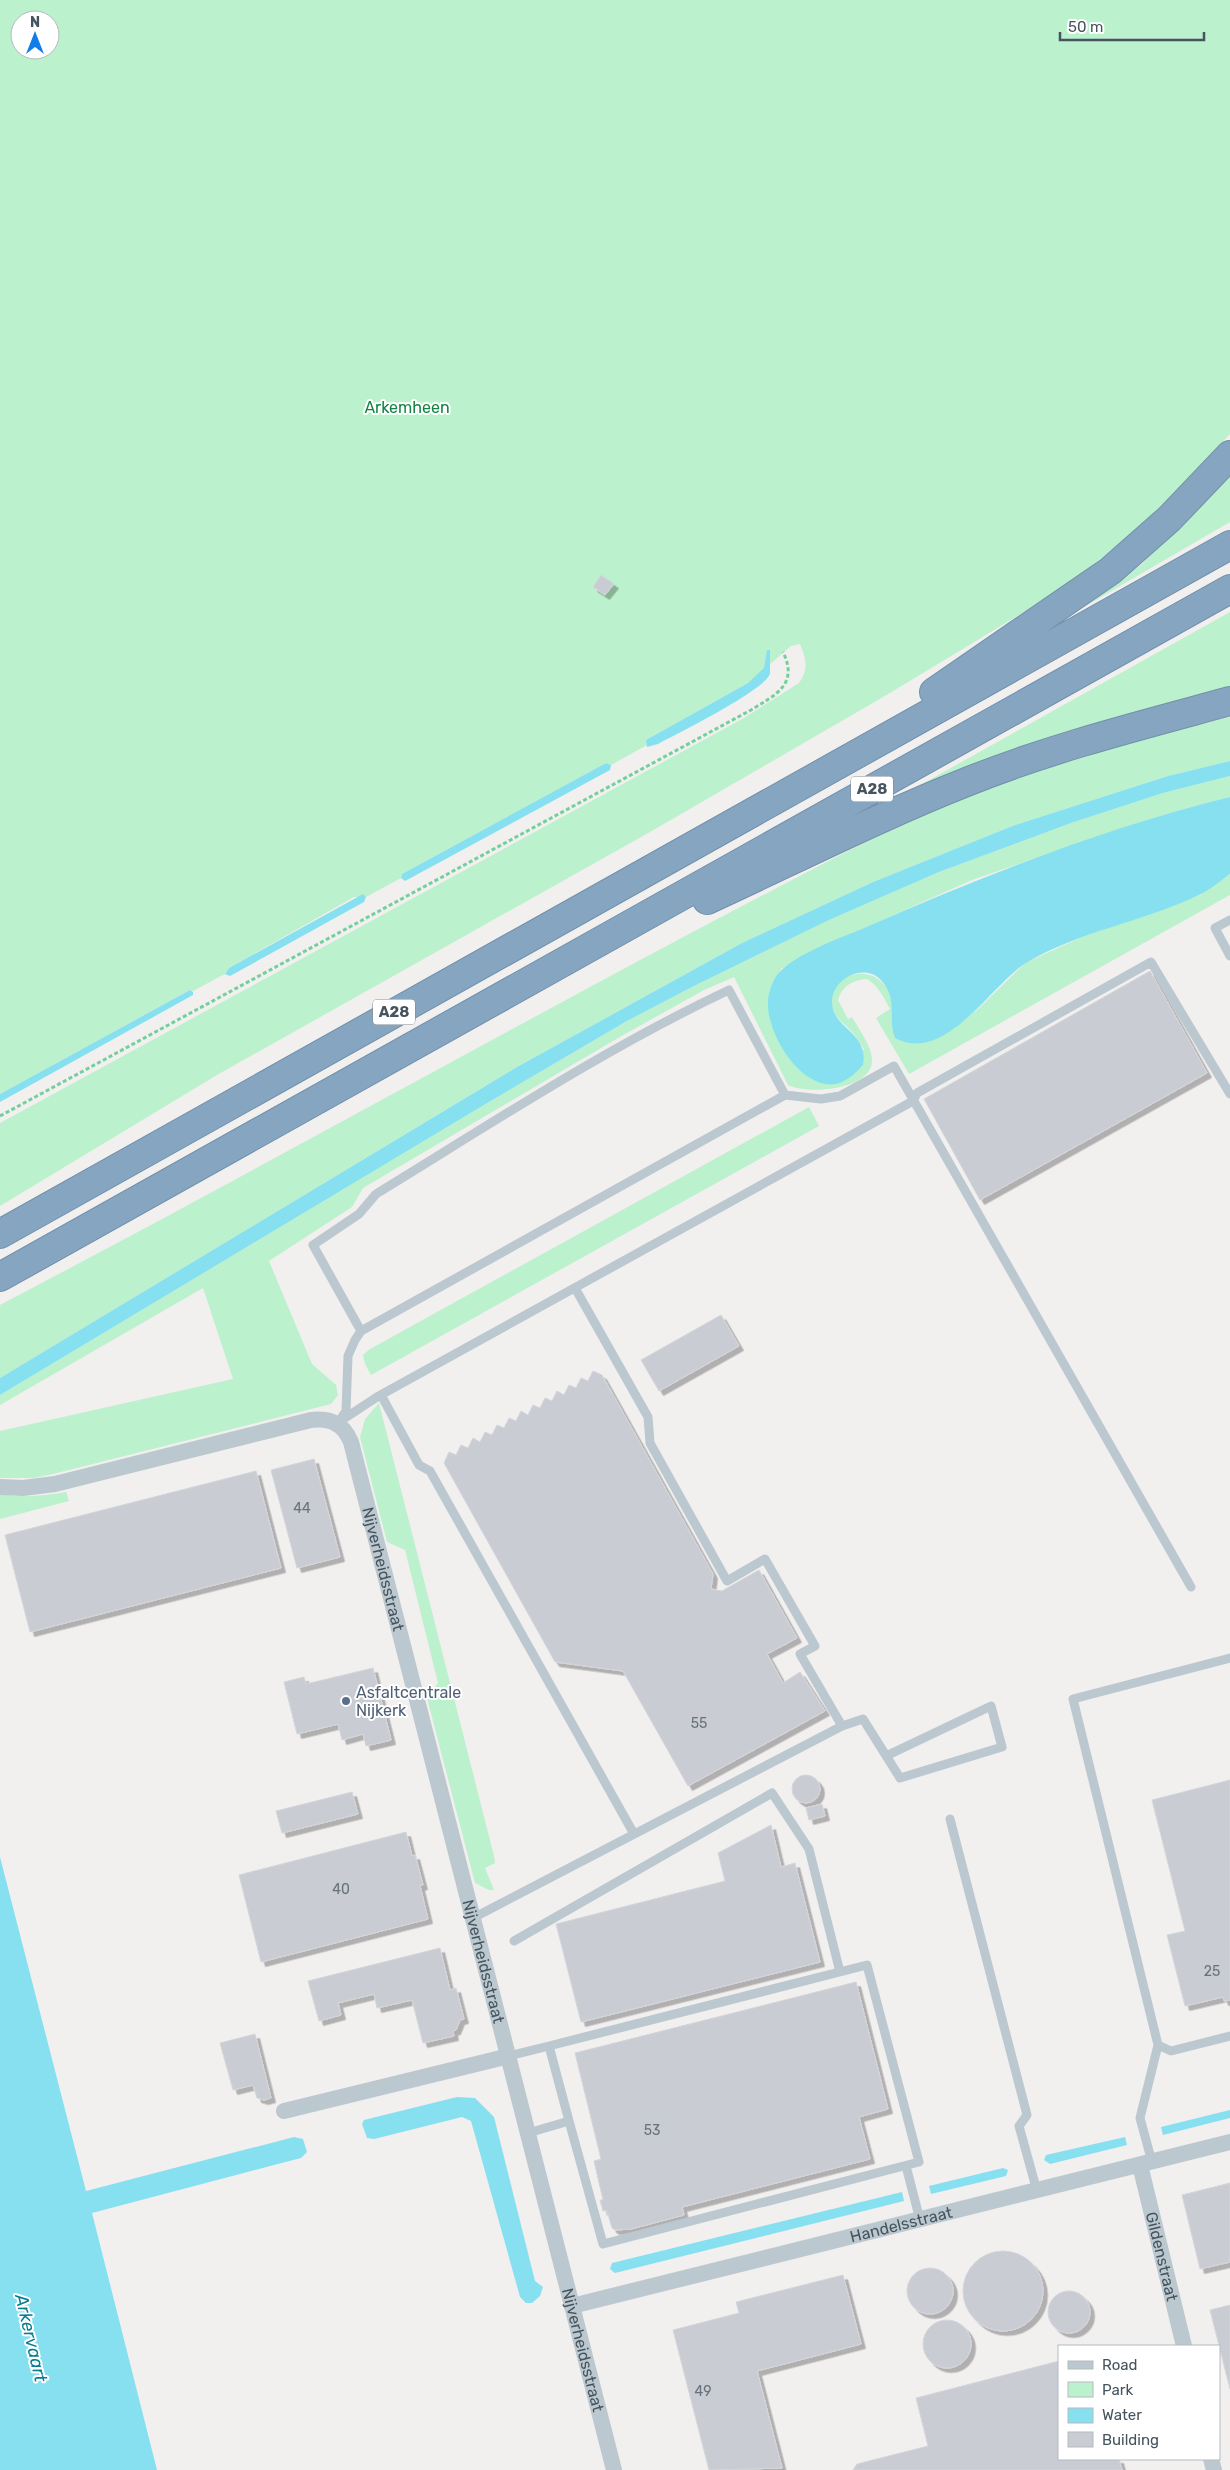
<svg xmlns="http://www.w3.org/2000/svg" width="1230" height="2470" viewBox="0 0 1230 2470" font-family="Rubik,sans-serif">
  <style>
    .green { fill: #bcf1cd; fill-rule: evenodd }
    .water { fill: #87e0f0 }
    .building { fill: #c9ccd2; stroke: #d3d6db; filter: url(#shadow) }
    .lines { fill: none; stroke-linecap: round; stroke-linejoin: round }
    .motorway-casing { stroke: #7090ac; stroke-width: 30 }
    .path { stroke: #72d09c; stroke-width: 3; stroke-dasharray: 4 2.5; stroke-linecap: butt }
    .service { stroke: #bcc8cf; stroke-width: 9 }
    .minor { stroke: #bcc8cf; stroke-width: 16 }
    .motorway { stroke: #85a5c0; stroke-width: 28 }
    .service-dot { fill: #5c6f8a; stroke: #fff; stroke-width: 2 }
    .labels { text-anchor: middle; stroke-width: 4; stroke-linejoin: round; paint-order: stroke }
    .number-label { font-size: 14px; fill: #67727b }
    .shield { fill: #fff; stroke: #7e878e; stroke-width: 1 }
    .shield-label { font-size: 15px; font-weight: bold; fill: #46545e }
    .park-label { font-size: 16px; fill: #138344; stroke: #fff }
    .street-label { font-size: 16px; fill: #46545e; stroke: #fff }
    .service-label { font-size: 16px; fill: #4e5e75; stroke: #fff; text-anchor: start }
    .water-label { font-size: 18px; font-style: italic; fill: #097c90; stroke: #fff }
  </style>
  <defs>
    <filter id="shadow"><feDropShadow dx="4.5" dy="4.5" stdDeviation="0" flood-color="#0004"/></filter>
  </defs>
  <rect width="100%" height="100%" fill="#f2efef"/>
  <path class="green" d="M0,0H1230V434L1155,514L1094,564L1047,598L890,693L650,832L217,1075L0,1206V1123L744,718L799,683C809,669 806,659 800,644L791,646L748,683L646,740L647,745L611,765L606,763L402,874L401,878L366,897H354L229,968L225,974L193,991L190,990L0,1094ZM20,20H50V50H20Z
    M1230,469V522L1084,607L1143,563L1180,520Z
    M1230,612V695L906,793Z
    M1230,717V761L1168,776L1015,825L873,882L742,943L517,1067L0,1378V1305C282,1157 559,1000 842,854C924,812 1010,777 1098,751C1142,738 1186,728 1230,717Z
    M1230,776V797L1126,827L972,880L813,951L781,969L768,1002L772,1026L805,1074L824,1083L864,1049C860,1044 857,1038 853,1033C846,1025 837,1020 833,1010C819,973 885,953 893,1006C894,1013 893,1022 893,1029L932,1040L953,1029L978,1009L1025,963L1082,937L1200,895L1230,874V895L909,1074L876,1018L890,1009C884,998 878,985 867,979C852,980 842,986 838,1000L848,1019L852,1017C859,1029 873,1048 872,1062C870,1090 807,1095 788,1085L734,977L704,990L618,1038L363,1188L352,1207L269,1261L312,1364L336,1385L338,1395L331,1404L53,1474L34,1478H0V1431L233,1379L203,1288L0,1405V1395L489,1102L627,1021L694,986L829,920L939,872L1071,823L1163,793Z
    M809,1107L819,1126L371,1375L365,1364L363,1355L370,1349Z
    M379,1403L494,1856L495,1863L485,1868L494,1890H489L475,1883L427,1698L438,1683L405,1550L387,1542L360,1437L365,1419Z
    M66,1492L69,1501L0,1519V1494C22,1498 43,1496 66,1492Z"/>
  <path class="water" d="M767,650H770C770,657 770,666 770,673C768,689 675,735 658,744L647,747L646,740L748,683L764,668Z
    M1230,761V776L1163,793L1071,823L939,872L829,920L694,986L627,1021L489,1102L0,1395V1378L517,1067L742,943L873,882L1015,825L1168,776Z
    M606,763L611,765L610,770L405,881L401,878L402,874Z
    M1230,797V874C1220,881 1210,890 1199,895C1143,922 1079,931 1026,963C991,984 946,1065 895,1038C887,1018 899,1000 881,980C864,962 831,979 832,1003C833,1029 869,1032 863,1065C856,1073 847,1081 836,1084C800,1090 766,1032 768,1002C768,995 771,986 774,980C785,957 841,938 864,928C983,876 1104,828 1230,797Z
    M363,894L366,897L364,902L230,976L225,974L229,968Z
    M190,990L193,992V995L0,1102V1094Z
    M0,1857L86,2191L294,2137L303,2139L307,2152L301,2158L92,2213L157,2470H0Z
    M457,2097L475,2098L494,2117L535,2281L543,2287L540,2296L532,2303H526L520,2297L471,2121L462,2117L374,2139L367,2138L362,2124L364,2120Z
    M1230,2110V2118L1163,2135L1161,2127Z
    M1125,2137L1127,2145L1050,2164L1044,2160L1046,2155Z
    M1003,2168L1008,2170L1006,2176L931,2194L929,2186Z
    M902,2192L904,2201L615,2273L610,2269L612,2263Z"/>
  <path class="building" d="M601,575L614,584L605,595L593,587Z
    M1150,971L1207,1073L980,1200L924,1099Z
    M721,1315L739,1346L659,1391L641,1360Z
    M593,1371L602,1375L713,1574L711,1589L722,1591L759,1570L797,1638L767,1654L783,1683L800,1672L825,1711L688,1786L623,1671L555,1662L444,1463L449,1452L456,1455L461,1445L468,1448L473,1438L480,1442L485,1432L492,1435L497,1425L504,1428L509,1418L516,1421L521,1411L528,1415L533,1405L540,1408L545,1398L552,1401L557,1391L564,1395L569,1385L576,1388L581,1378L588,1381Z
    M314,1459L340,1557L297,1568L271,1470Z
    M256,1471L281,1568L30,1632L5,1535Z
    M373,1668L391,1740L366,1746L363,1734L342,1740L338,1724L297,1734L284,1682L304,1677L306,1684Z
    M792 1789a14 14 0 1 1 28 0a14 14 0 1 1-28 0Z
    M1230,1780V2000L1224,2001L1223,1997L1185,2006L1167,1935L1185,1931L1152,1800Z
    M352,1792L358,1814L282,1833L276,1811Z
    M822,1804L825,1816L809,1820L806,1808Z
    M771,1825L781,1867L795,1863L820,1962L581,2022L556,1924L725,1881L718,1853Z
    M406,1832L412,1856L415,1855L423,1885L420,1886L428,1919L261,1962L239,1875Z
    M440,1948L450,1990L456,1988L464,2019L460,2020L456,2030L453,2031L454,2036L423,2043L412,2000L377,2008L374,1994L338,2003L341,2015L319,2021L308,1981Z
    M856,1982L888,2109L859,2117L870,2159L682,2207L684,2215L631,2229L615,2230L612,2228L608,2214L606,2210L603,2211L600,2200H603L594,2161L601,2159L575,2053Z
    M255,2034L271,2098L264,2100L257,2098L253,2085L233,2090L220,2043Z
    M1230,2183V2262L1200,2269L1182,2195Z
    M963 2291a40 40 0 1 1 80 0a40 40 0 1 1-80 0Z
    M907 2291a23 23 0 1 1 46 0a23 23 0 1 1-46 0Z
    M843,2275L861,2344L757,2371L782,2468L709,2470L673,2330L739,2313L736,2302Z
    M1048 2312a21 21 0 1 1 42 0a21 21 0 1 1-42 0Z
    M1230,2305V2389L1210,2310Z
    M923 2344a24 24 0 1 1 48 0a24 24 0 1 1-48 0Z
    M1059,2361V2459H1119L1122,2470H853L857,2464L928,2446L916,2398Z"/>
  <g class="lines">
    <defs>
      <path id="motorway" d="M934,692L1110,571L1169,519L1230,455
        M707,900C794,860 880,816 969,781C1054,747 1142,725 1230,701
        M0,1234L1230,545
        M0,1277L1230,589"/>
    </defs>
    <use href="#motorway" class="motorway-casing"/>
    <path class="path" d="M0,1116L751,710C775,695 799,685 783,652"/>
    <path class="service" d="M1230,920L1215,928L1230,956
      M785,1095L821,1099L840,1096L894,1066L1191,1587
      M575,1288L648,1417L650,1443L727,1581L765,1559L815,1646L800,1654L842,1726
      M381,1395L419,1465L430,1471L634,1834
      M342,1420L377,1397L913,1101L917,1093L1151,962L1230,1094
      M338,1423L346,1411L348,1356L355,1340L361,1331L313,1245L359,1214L376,1194C492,1123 606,1048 729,990L785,1095L361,1331
      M950,1819L1027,2115L1019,2126L1037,2191
      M473,1918L842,1726L863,1719L900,1778L1002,1747L991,1706L886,1756
      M514,1941L772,1793L809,1849L840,1972
      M1158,2045L1171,2051L1230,2036
      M549,2046L867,1965L919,2162L603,2244L569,2121
      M509,2056L549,2046L569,2121L528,2133
      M1152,2162L1140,2118L1158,2045L1073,1699L1230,1658
      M906,2166L920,2220"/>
    <g class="minor">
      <path id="s1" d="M0,1487L23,1488L55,1484L311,1420C330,1418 343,1423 351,1442L614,2470"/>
      <path d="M284,2111L509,2056"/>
      <path id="s2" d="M1140,2165L1184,2346"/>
      <path id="s3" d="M572,2306L1230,2142"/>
      <path d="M1211,2459L1214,2470"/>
    </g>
    <use href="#motorway" class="motorway"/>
  </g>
  <circle class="service-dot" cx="346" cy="1701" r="5"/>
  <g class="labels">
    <g class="number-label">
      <text x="302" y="1513">44</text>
      <text x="699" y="1728">55</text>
      <text x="341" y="1894">40</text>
      <text x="1212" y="1976">25</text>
      <text x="652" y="2135">53</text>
      <text x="703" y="2396">49</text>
    </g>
    <g class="shield">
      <rect x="851" y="776.5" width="42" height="25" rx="4"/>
      <rect x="373" y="999.5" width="42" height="25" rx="4"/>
    </g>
    <g class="shield-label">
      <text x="872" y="794">A28</text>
      <text x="394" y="1017">A28</text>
    </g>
    <g class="park-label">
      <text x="407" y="413">Arkemheen</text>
    </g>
    <g class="street-label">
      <text dy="6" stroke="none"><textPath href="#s1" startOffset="500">Nijverheidsstraat</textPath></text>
      <text dy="6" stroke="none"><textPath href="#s1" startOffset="905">Nijverheidsstraat</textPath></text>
      <text dy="6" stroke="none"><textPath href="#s3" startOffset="339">Handelsstraat</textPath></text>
      <text dy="6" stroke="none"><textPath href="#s2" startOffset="94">Gildenstraat</textPath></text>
      <text dy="6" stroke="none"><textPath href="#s1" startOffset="1306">Nijverheidsstraat</textPath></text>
    </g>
    <g class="service-label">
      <text x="356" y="1698">Asfaltcentrale<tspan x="356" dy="18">Nijkerk</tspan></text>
    </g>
    <g class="water-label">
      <text transform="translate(31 2338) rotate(77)" y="6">Arkervaart</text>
    </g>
  </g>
  <rect x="1058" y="2345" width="162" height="115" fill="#ffffff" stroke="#b5bbbf"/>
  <rect x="1068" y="2361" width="25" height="8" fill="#bcc8cf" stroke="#b5bbbf"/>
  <text x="1102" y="2370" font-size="15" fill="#46545e">Road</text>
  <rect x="1068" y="2382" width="25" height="15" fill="#bcf1cd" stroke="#b5bbbf"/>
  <text x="1102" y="2395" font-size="15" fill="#46545e">Park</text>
  <rect x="1068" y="2408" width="25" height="15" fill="#87e0f0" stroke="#b5bbbf"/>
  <text x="1102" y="2420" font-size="15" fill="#46545e">Water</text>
  <rect x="1068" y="2432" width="25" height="15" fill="#c9ccd2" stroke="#b5bbbf"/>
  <text x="1102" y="2445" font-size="15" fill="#46545e">Building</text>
  <g transform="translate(35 35)"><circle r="24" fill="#ffffff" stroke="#b5bbbf"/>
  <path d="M0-4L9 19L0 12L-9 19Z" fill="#127de9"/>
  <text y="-8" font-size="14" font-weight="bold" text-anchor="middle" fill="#46545e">N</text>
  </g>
  <path d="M1060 32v8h144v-8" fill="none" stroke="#46545e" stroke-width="2.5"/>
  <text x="1068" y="32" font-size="15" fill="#46545e" stroke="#ffffff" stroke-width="4" paint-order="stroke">50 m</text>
</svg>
